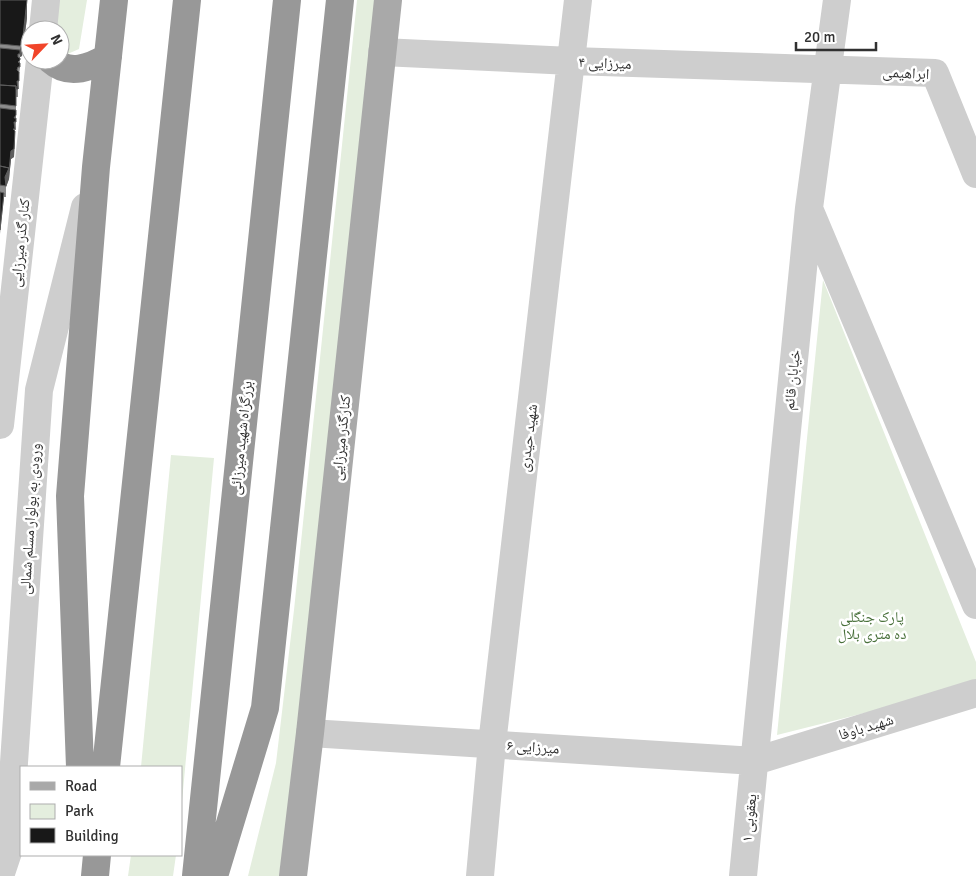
<svg xmlns="http://www.w3.org/2000/svg" width="976" height="876" viewBox="0 0 976 876" font-family="Signika,'Noto Naskh Arabic',sans-serif">
  <style>
    .green { fill: #e4eede }
    .lines { fill: none; stroke-linecap: round; stroke-linejoin: round }
    .minor { stroke: #cecece; stroke-width: 28 }
    .major { stroke: #a9a9a9; stroke-width: 28 }
    .highway { stroke: #989898; stroke-width: 28 }
    .wall { fill: #8c8c8c }
    .shaded-wall { fill: #5d5d5d }
    .building { fill: #181818; stroke: #5d5d5d }
    .labels { text-anchor: middle; stroke-width: 5; stroke-linejoin: round; paint-order: stroke }
    .street-label { font-size: 15px; fill: #313131; stroke: #fff }
    .park-label { font-size: 15px; fill: #48703a; stroke: #fff }
  </style>
  <rect width="100%" height="100%" fill="#fff"/>
  <path class="green" d="M58,0H87L79,49L63,56L60,51V30H54Z
    M357,0H377L291,797L279,876H248L276,763L294,610Z
    M823,280L976,662V685L777,735Z
    M171,455L214,458L181,812V767H141Z
    M131,855H176L173,876H128Z"/>
  <g class="lines">
    <path class="minor" d="M43,30L46,0
      M382,52L571,61L935,73L976,174
      M810,211L976,605
      M0,425L40,60
      M310,733L755,761L976,693
      M0,876L8,852L39,390L85,207
      M480,876L492,744L578,0
      M743,876L809,208L837,0"/>
    <path class="major" d="M293,876L310,733L388,0"/>
    <path class="highway" d="M51,60C69,76 90,68 108,57
      M80,767L70,496L96,167L114,0
      M106,767L187,0
      M95,876L97,855
      M196,876L287,0
      M214,876L265,708L340,0"/>
  </g>
  <path class="wall" d="M0,0L27,18L22,56L20,57V68L19,75V89H18V97H16V130H15V139L14,157L11,159L9,179L6,187V197H4L0,234Z"/>
  <path class="shaded-wall" d="M27,0V18L22,56L20,57V46Z
    M15,131L14,157L11,159L9,179L6,187L5,177Z"/>
  <path class="building" d="M0,0H27L22,45L20,46L0,44Z
    M0,48L20,50V54H18V57L20,58V60L18,62L20,63V67H18L17,70L19,72V81H17L18,89H16V86L0,85Z
    M0,85L16,86V106L0,104Z
    M0,108L16,110V115L14,118H16V122H14L15,129H13L15,131L14,149L11,151L9,171V168L0,166Z
    M0,166L9,168L5,177L6,186L0,185Z
    M0,192L4,193L0,230Z"/>
  <g class="labels">
    <g class="street-label">
      <text transform="translate(605 63) rotate(2)" y="5">میرزایی ۴</text>
      <text transform="translate(906 73) rotate(3)" y="5">ابراهیمی</text>
      <text transform="translate(20 243) rotate(-84)" y="5">کنار گذر میرزایی</text>
      <text transform="translate(792 380) rotate(-84)" y="5">خیابان قائم</text>
      <text transform="translate(241 438) rotate(-84)" y="5">بزرگراه شهید میرزائی</text>
      <text transform="translate(341 438) rotate(-84)" y="5">کنارگذر میرزایی</text>
      <text transform="translate(528 438) rotate(-83)" y="5">شهید حیدری</text>
      <text transform="translate(30 519) rotate(-86)" y="5">ورودی به بولوار مسلم شمالی</text>
      <text transform="translate(866 727) rotate(-17)" y="5">شهید باوفا</text>
      <text transform="translate(533 747) rotate(4)" y="5">میرزایی ۶</text>
      <text transform="translate(749 818) rotate(-84)" y="5">یعقوبی ۱</text>
    </g>
    <g class="park-label">
      <text x="872" y="622">پارک جنگلی<tspan x="872" dy="17">ده متری بلال</tspan></text>
    </g>
  </g>
  <rect x="20" y="766" width="162" height="90" fill="#ffffff" stroke="#adadad"/>
  <rect x="30" y="782" width="25" height="8" fill="#a9a9a9" stroke="#adadad"/>
  <text x="65" y="791" font-size="15" fill="#313131">Road</text>
  <rect x="30" y="804" width="25" height="15" fill="#e4eede" stroke="#adadad"/>
  <text x="65" y="816" font-size="15" fill="#313131">Park</text>
  <rect x="30" y="828" width="25" height="15" fill="#181818" stroke="#adadad"/>
  <text x="65" y="841" font-size="15" fill="#313131">Building</text>
  <g transform="translate(45 45) rotate(65)"><circle r="24" fill="#ffffff" stroke="#adadad"/>
  <path d="M0-4L9 19L0 12L-9 19Z" fill="#f1452a"/>
  <text y="-8" font-size="14" font-weight="bold" text-anchor="middle" fill="#313131">N</text>
  </g>
  <path d="M796 42v8h80v-8" fill="none" stroke="#313131" stroke-width="2.5"/>
  <text x="804" y="42" font-size="15" fill="#313131" stroke="#ffffff" stroke-width="4" paint-order="stroke">20 m</text>
</svg>
